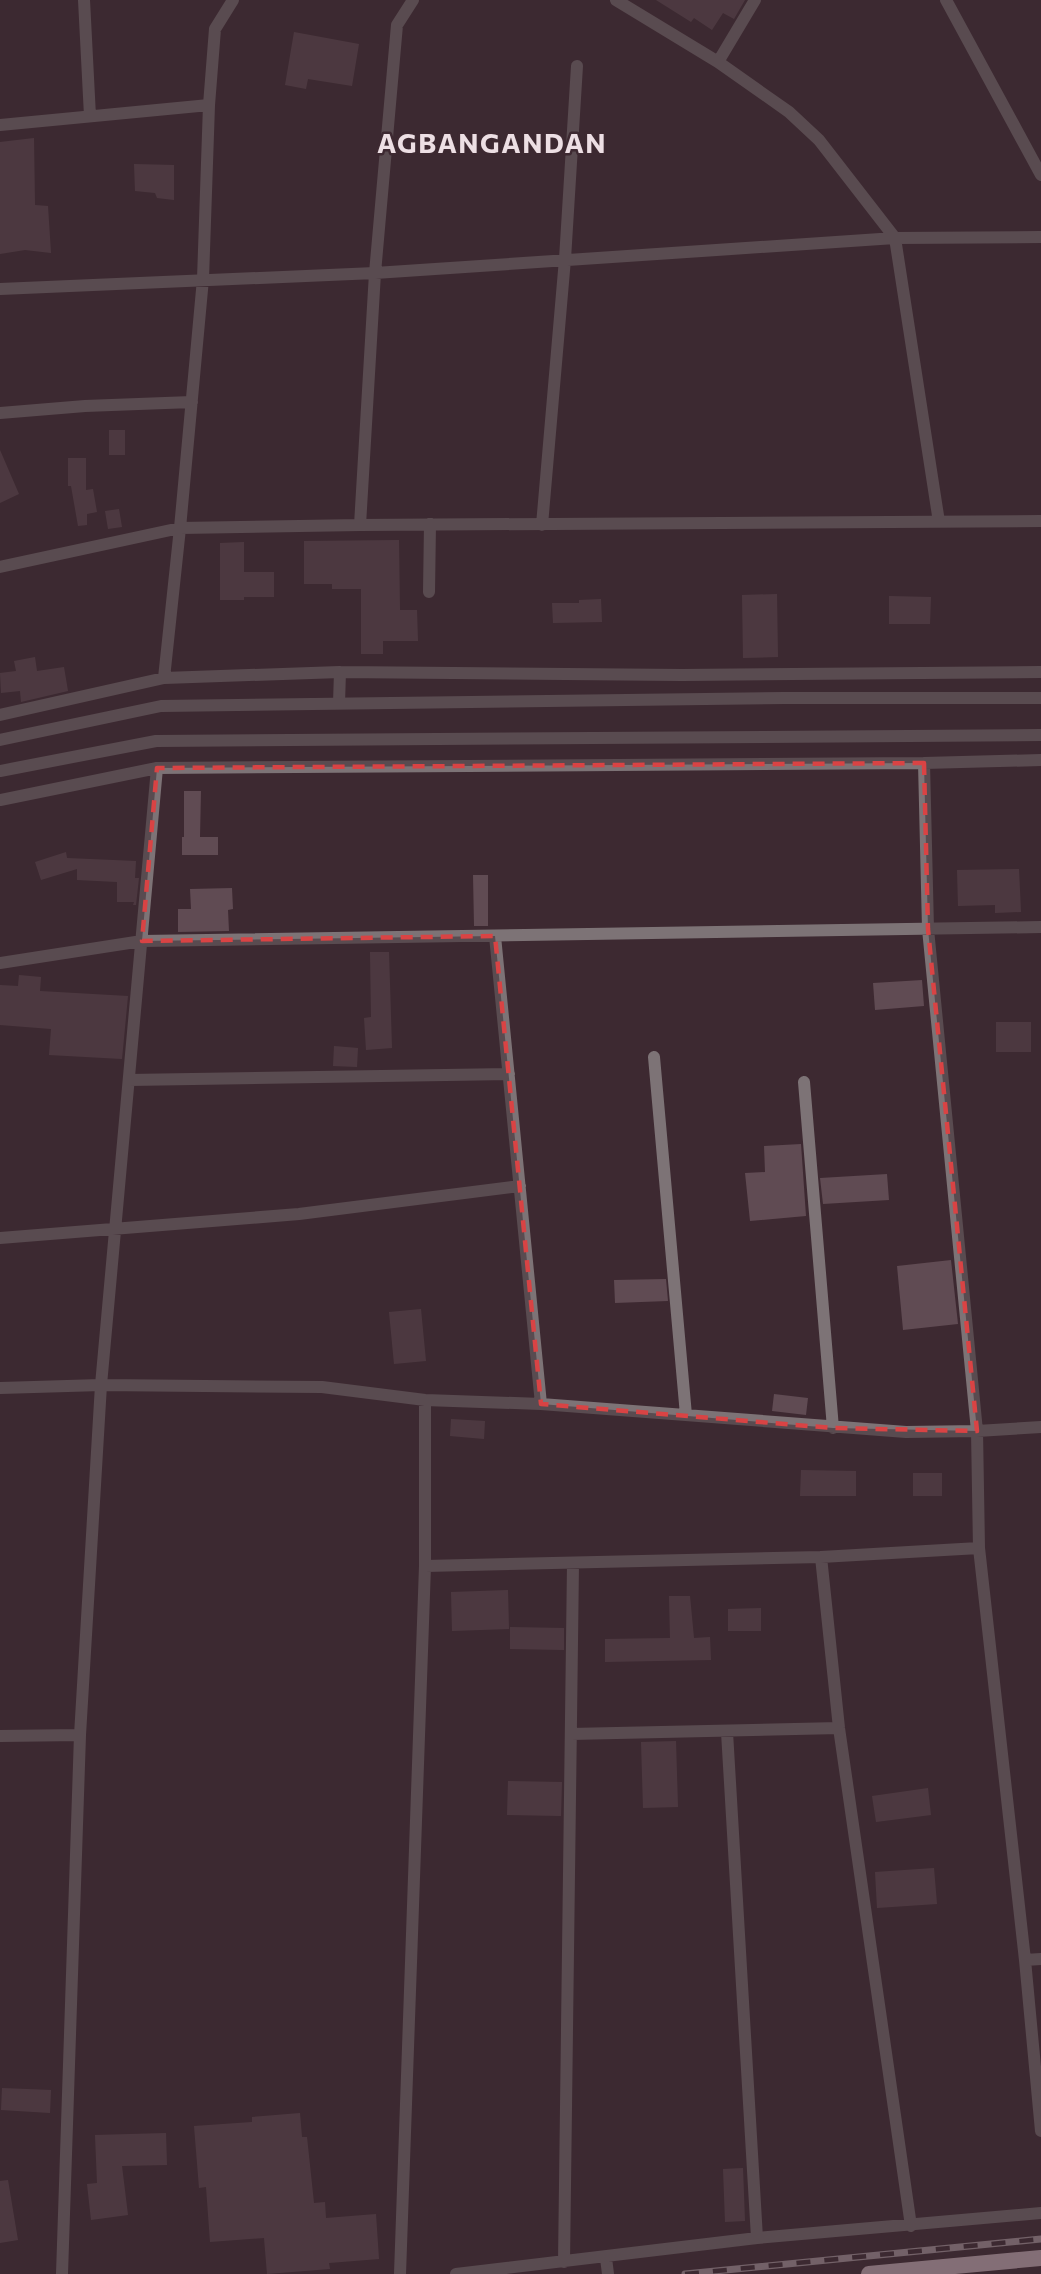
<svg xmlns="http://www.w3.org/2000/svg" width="1041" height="2274" viewBox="0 0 1041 2274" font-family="Commissioner,sans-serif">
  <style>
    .building { fill: #604b53 }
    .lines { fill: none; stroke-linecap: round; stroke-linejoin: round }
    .minor { stroke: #7d7376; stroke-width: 12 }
    .tertiary { stroke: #7d7376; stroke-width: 12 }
    .trunk { stroke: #dac2ca; stroke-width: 16 }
    .rail-casing { stroke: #b5a5ab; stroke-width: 7 }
    .rail { stroke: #3d2931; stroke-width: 4.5; stroke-dasharray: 14; stroke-linecap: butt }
    .marked { fill: none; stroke: #d94344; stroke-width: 4.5; stroke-dasharray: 12 8; stroke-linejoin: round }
    .labels { text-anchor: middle; stroke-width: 5; stroke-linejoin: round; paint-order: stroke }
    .district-label { font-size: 27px; font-weight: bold; letter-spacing: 1.5px; fill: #eddfe4; stroke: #3d2931 }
  </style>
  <rect width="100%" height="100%" fill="#3d2931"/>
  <path class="building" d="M656,0H745L734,19L723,13L712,30L694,18L691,22Z
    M294,32L359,44L352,86L308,79L306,89L285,85Z
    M34,138L35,205L48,206L51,253L25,250L0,254V142Z
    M134,164L174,165V200L157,198L155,193L135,191Z
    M109,430H125V455H109Z
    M0,450L19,494L0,503Z
    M68,458H86V490L93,489L97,512L87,514V525L78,526L71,486H68Z
    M119,509L122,527L108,529L105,511Z
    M399,540L400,610H417L418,641H383V654H361V589H332V584H304V541Z
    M244,542V572H274V597H244V600H220V543Z
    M777,594L778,657L743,658L742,595Z
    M889,596L931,597L930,624H889Z
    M601,599L602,622L553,623L552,603H579V600Z
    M35,657L37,671L64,667L68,691L21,702L20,691L1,693L0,673L16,671L14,661Z
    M184,791H201L200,837H218V855H182V837H184Z
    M66,852L67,858L136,861L135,878H139L136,905H133L134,902H117V882L77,880V869L41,880L35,862Z
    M1019,869L1021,912L995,913V905L958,906L957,870Z
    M473,875H488V926H474Z
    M232,888L233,909L228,910L229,931L178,932V909H191L190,889Z
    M370,952H389L392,1048L366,1050L364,1018L371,1017Z
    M19,975L41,977L40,991L128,996L122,1059L49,1055L51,1029L0,1025V985L18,986Z
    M922,980L924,1006L875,1010L873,983Z
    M996,1022H1031V1052H996Z
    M334,1046L358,1048L357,1067L333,1066Z
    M801,1144L806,1216L750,1221L745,1173L765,1172L764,1146Z
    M887,1174L889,1200L823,1204L820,1178Z
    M951,1260L958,1324L903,1330L897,1266Z
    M666,1279L668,1301L615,1303L614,1280Z
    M421,1309L426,1361L394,1364L389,1312Z
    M774,1394L808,1398L806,1415L772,1411Z
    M451,1419L485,1421L484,1439L450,1436Z
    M801,1470L856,1471V1496H800Z
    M913,1473H942V1496H913Z
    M508,1590L509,1629L452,1631L451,1592Z
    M669,1596H690L694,1638L710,1637L711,1660L605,1662V1639L670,1638Z
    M761,1608V1631H728V1609Z
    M510,1627L564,1628V1650L510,1649Z
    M676,1741L678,1807L643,1808L641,1742Z
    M508,1781L562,1782L561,1816L507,1815Z
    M928,1788L931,1815L876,1822L872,1796Z
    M934,1868L937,1904L877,1908L875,1872Z
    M2,2088L51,2090L50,2113L1,2110Z
    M300,2113L302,2137H307L314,2203L325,2202L326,2218L376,2214L379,2259L329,2263L330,2269L267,2274L264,2238L210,2242L206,2187L199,2188L194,2126L252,2122V2117Z
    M166,2133L167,2165L122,2166L128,2215L91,2220L87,2184L97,2183L95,2135Z
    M743,2168L745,2221L725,2222L723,2169Z
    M8,2180L18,2240L0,2243V2181Z"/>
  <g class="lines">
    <path class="minor" d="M84,0L90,116
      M616,0L718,62L789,112L819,140L895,238L939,522
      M946,0L1041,175
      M718,62L755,0
      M0,125L209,105
      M0,289L375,273L895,238L1041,237
      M0,413L85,406L192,402
      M360,525L375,273L397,25L413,0
      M542,525L565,259L577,66
      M0,567L180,528L360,525L1041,521
      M429,592L430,524
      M164,678L180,528L203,279L209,105L215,29L233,0
      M339,703L340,672
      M0,715L164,678L340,672L682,675L1041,672
      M924,763L928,929L977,1431L979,1548L1025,1960L1041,2131
      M0,800L157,768L924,763L1041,760
      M495,936L541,1404
      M0,963L142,941L1041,927
      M654,1057L686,1415
      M129,1080L509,1074
      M804,1082L833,1428
      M0,1238L299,1214L520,1186
      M0,1388L101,1385L322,1387L425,1400L541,1404L906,1432L977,1431L1041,1427
      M821,1557L839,1728L911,2226
      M425,1566L821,1557L979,1548
      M727,1732L757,2238
      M571,1734L839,1728
      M0,1736L80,1735
      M1025,1960L1041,1959
      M606,2258L608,2274
      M564,2262L573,1564
      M62,2274L80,1735L101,1385L157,768
      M400,2274L425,1566V1400
      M456,2274L757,2238L1041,2213"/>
    <path class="tertiary" d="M0,740L161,706L784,698H1041
      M0,771L156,741L1041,735"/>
    <path class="trunk" d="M869,2274L1041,2258"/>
    <defs>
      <path id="rail" d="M685,2274L1041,2239"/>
    </defs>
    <use href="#rail" class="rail-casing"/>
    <use href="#rail" class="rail"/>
  </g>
  <path d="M0 0H1041V2274H0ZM924,763L928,929L977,1431L833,1428L541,1404L495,936L142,941L157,768Z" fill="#3d2931" fill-opacity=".55" fill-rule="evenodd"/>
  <path class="marked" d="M924,763L928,929L977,1431L833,1428L541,1404L495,936L142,941L157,768Z"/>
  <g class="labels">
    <g class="district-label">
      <text x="492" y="153">AGBANGANDAN</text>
    </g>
  </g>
</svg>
